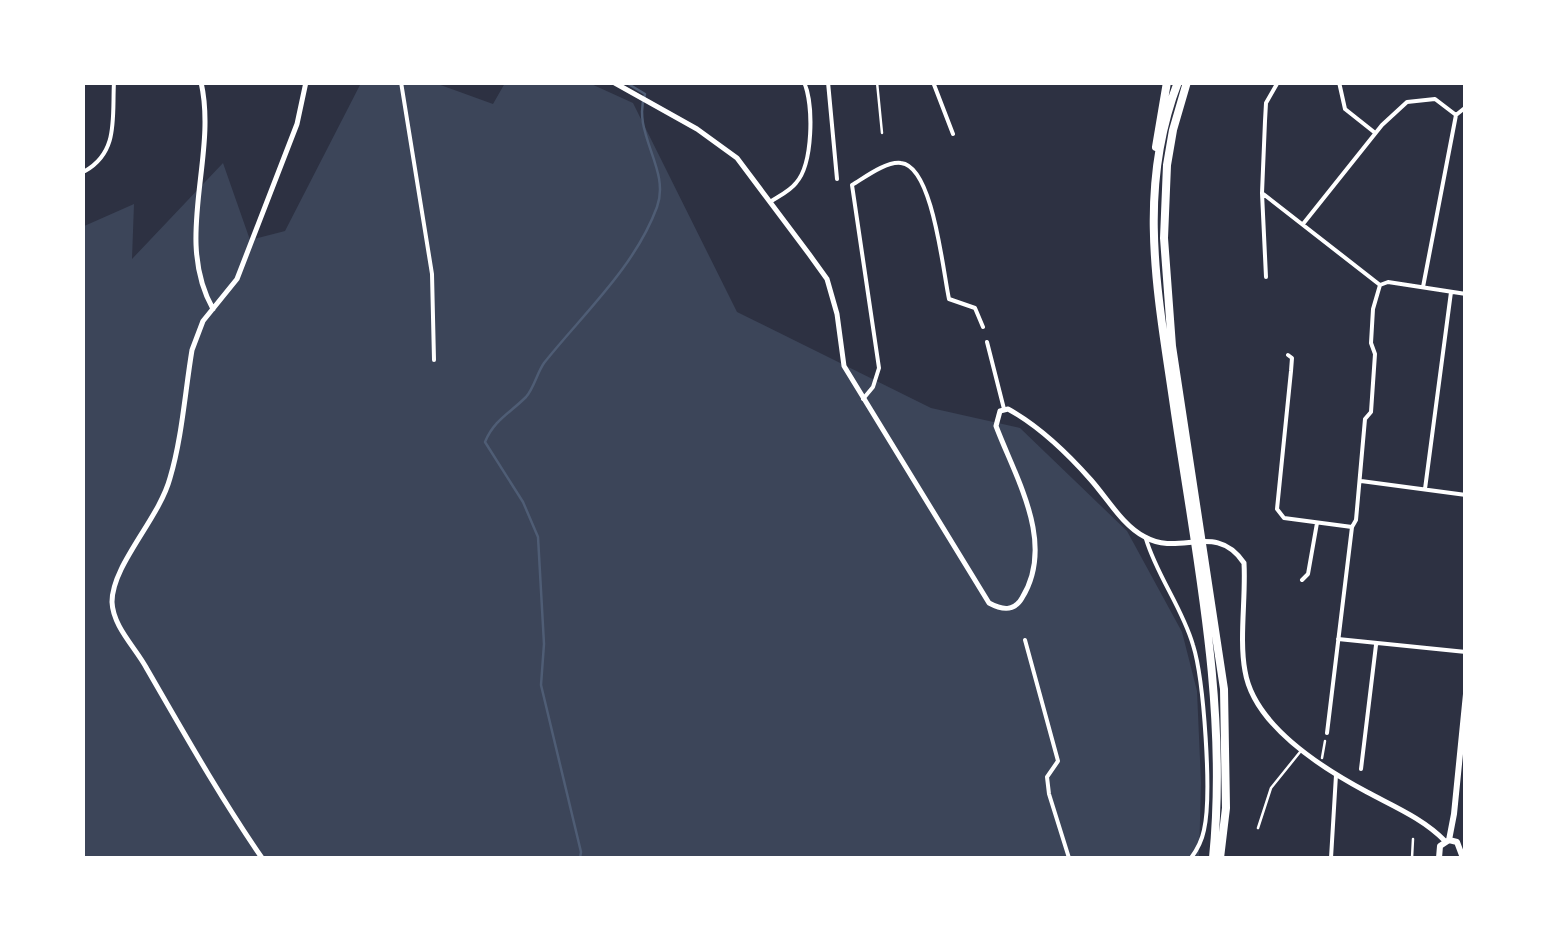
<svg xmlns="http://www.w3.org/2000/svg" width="1548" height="941" viewBox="0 0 1548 941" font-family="Barlow,sans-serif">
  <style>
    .green { fill: #3c4559 }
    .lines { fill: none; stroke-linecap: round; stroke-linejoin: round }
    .stream { stroke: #4f5d75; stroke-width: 2.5 }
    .path { stroke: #fff; stroke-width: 2.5 }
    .service { stroke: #fff; stroke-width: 2.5 }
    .minor { stroke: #fff; stroke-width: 4 }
    .tertiary { stroke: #fff; stroke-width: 5 }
    .secondary { stroke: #fff; stroke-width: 6 }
    .trunk { stroke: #fff; stroke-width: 8 }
  </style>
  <rect width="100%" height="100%" fill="#2d3142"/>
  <path class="green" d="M361,83H435L493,104L505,83H589L633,103L737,312L931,408L1020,428L1127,531L1182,632L1197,691L1201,783L1199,858H83L82,227L134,204L132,259L223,163L250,240L285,231Z"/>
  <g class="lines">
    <path class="stream" d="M580,858L581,852L541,685L544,644L538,537L523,502L485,442C494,420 510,413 526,397C534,388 537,373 544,363C583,314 635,267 657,207C671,169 631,133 645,94L625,82"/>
    <path class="path" d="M1322,758L1325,741"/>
    <path class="service" d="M877,82L882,133
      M1258,828L1271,788L1300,752
      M1412,858L1413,839"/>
    <path class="minor" d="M401,82L432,274L434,360
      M828,82L837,179
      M933,82L953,134
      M1339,82L1345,109L1374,132
      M85,171C119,152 112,117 114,82
      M1262,193L1380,285L1388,282L1466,294
      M770,202C779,196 790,191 796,183C813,164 814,105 804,82
      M1303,224L1382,125L1407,102L1435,99L1456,115L1466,107
      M1266,277L1262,193L1265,121L1266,103L1278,82
      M1423,287L1456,115
      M987,342L1004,409
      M1288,355L1292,358L1291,371L1277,509L1284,518L1352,527
      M863,399L873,387L879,368L852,185C864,178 886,161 901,163C933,166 943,272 949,299L975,308L983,327
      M1361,481L1466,495
      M1425,489L1451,292
      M1146,539C1157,576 1182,607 1193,645C1204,680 1212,795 1204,830C1202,840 1197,850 1191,858
      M1302,580L1308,574L1317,523
      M1338,639L1466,652
      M1025,640L1058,761L1047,777L1049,794L1069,858
      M1327,733L1352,527L1356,520L1365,419L1371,412L1375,354L1371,343L1373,309L1380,285
      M1361,769L1376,645
      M1331,858L1336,775"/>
    <path class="tertiary" d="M201,82C218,157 173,238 213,309
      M613,82L697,129L737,158L809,254L827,279L837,314L844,366L989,603C1002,610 1014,612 1022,598C1056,543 1016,479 996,426L1000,411L1008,409C1039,426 1068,454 1091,480C1107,498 1123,526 1145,537C1180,557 1216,521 1244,563C1246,597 1239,639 1245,671C1254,726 1322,768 1367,792C1393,806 1424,819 1445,841
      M262,858C220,797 184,733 147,669C136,648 113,627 112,602C112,565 159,519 170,478C182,438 185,392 192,350L203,321L237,279L297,124L306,82"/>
    <path class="secondary" d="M1449,840L1454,814L1466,694
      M1439,858L1440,846L1449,840L1457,842L1463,858"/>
    <path class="trunk" d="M1178,82C1135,193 1159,300 1175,413C1197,561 1228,708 1213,858
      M1187,82L1173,130L1167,165L1164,238L1172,346L1224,689L1226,808L1220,858
      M1156,147L1167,82"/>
  </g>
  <rect width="1548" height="941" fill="none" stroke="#ffffff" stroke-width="170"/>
</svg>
